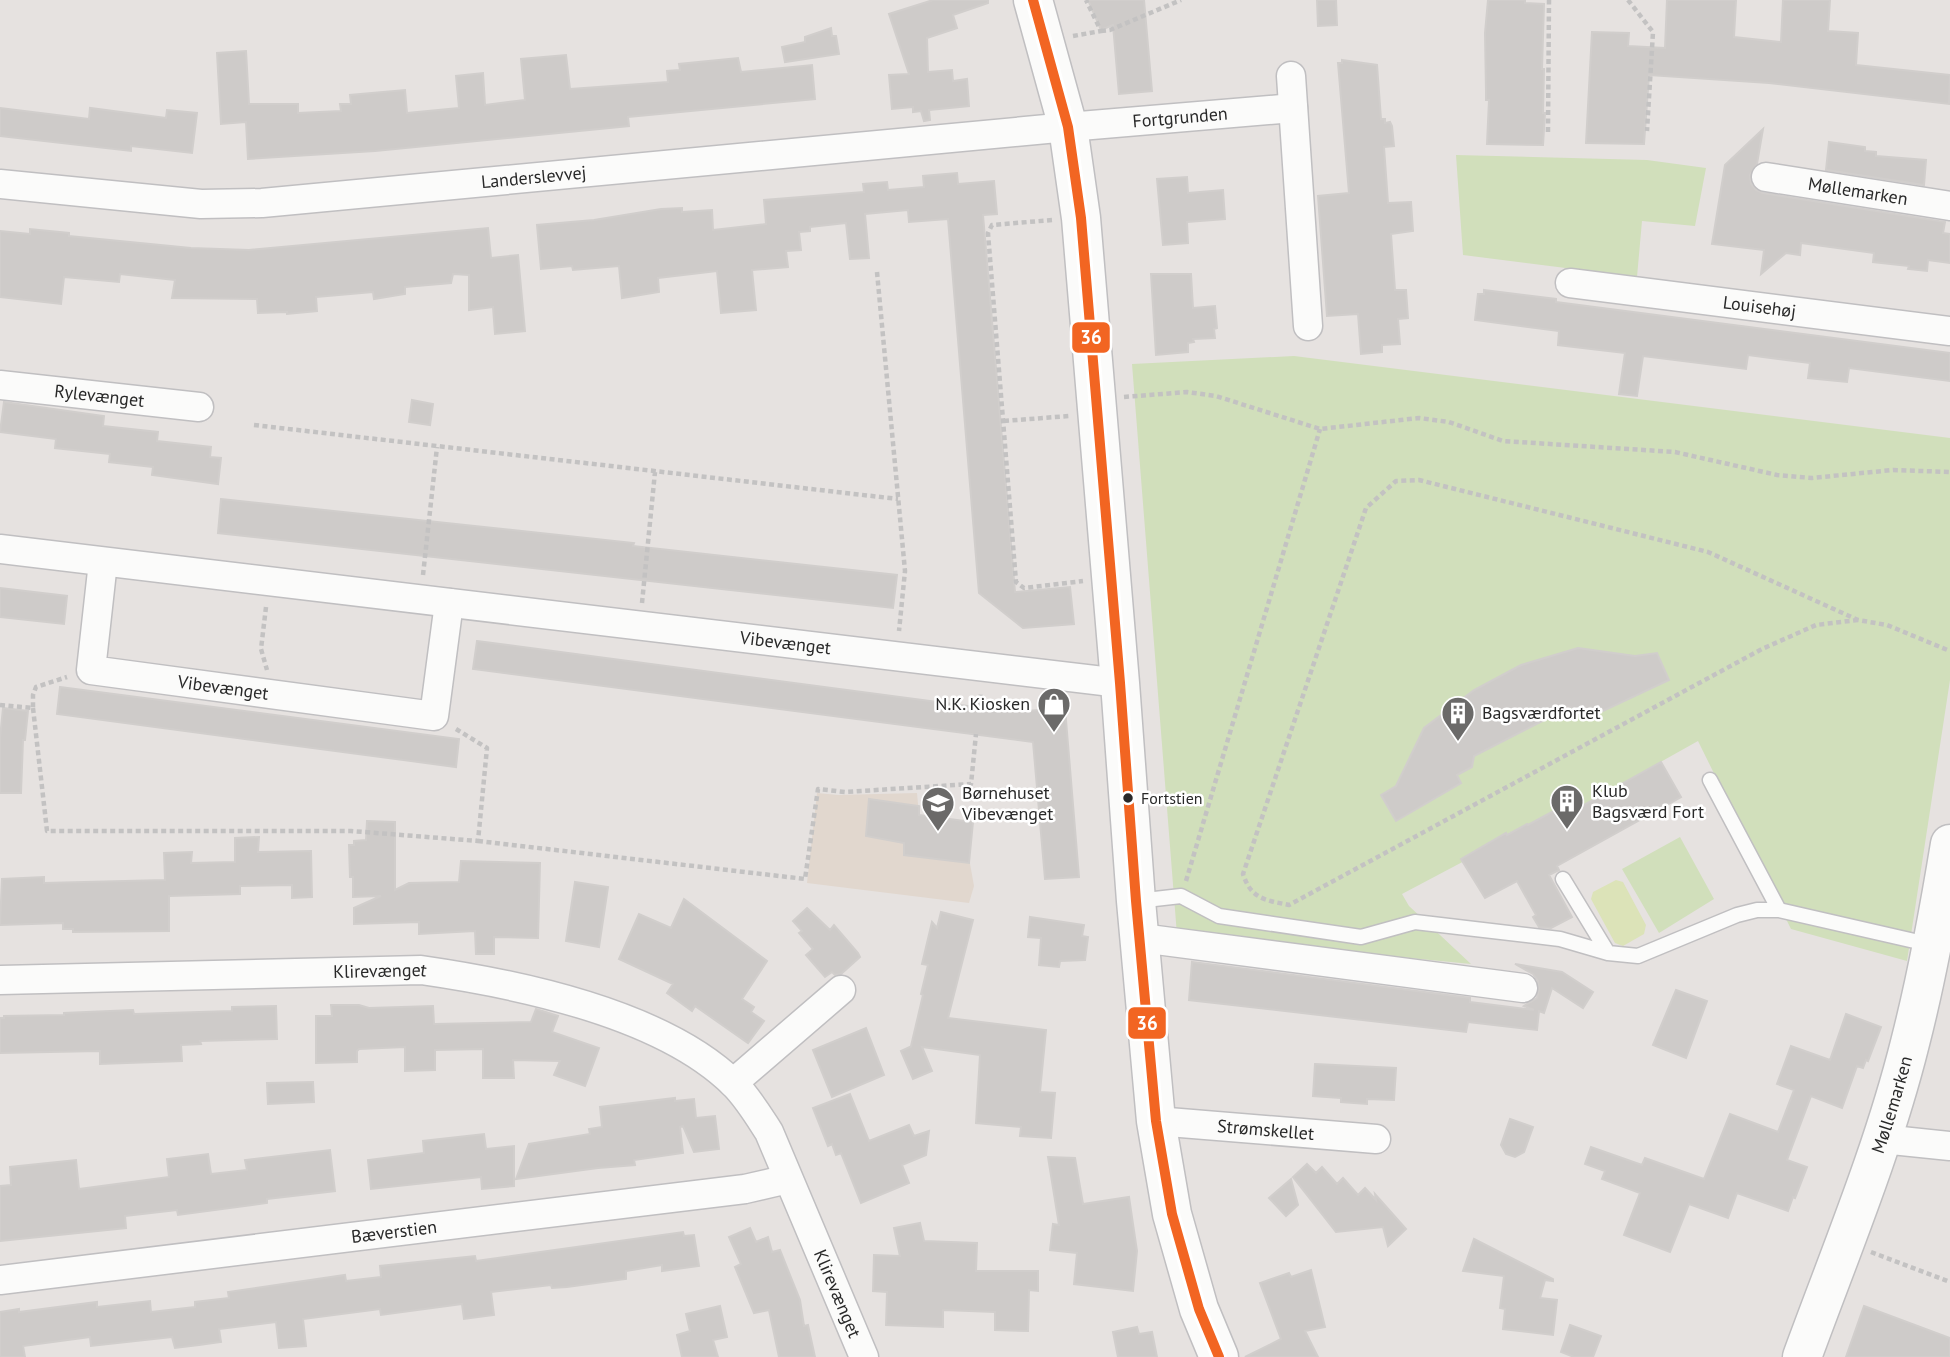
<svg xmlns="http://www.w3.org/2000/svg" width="1950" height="1357" viewBox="0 0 1950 1357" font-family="'PT Sans',sans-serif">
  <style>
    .education { fill: #e1d7ce }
    .green { fill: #d1dfbb }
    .pitch { fill: #dce3b8 }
    .building { fill: #cecbc9; stroke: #d1cecc; stroke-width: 2 }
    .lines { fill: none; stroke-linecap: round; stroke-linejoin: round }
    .lane-casing { stroke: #c0bfc1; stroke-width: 17 }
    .street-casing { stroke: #c0bfc1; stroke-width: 31 }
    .secondary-casing { stroke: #c0bfc1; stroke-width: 41 }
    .path { stroke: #c3c2c2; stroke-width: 4.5; stroke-dasharray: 5 3.5; stroke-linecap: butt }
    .lane { stroke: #fbfbfa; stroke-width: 14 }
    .street { stroke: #fbfbfa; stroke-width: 28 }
    .secondary { stroke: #fbfbfa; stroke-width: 38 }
    .bus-1-casing { stroke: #fff; stroke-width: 16 }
    .bus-1 { stroke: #f26522; stroke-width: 10 }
    .bus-dot { fill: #292929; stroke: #fff; stroke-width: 2.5 }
    .labels { text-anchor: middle; stroke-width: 5; stroke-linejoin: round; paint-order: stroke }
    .bus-label { font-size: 16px; fill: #292929; stroke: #fff; text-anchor: start }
    .street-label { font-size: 18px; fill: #292929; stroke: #fff }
    .poi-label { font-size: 18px; fill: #292929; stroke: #fff; text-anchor: start }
    .line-badge { stroke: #fff; stroke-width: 2.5 }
    .badge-label { font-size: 19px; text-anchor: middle; font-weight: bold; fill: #fff }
  </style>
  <rect width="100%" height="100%" fill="#e6e2e0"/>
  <path class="education" d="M817,793L838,795L917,793L919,815L973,822L969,858L974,886L969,903L807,883Z"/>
  <path class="green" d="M1456,155L1647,160L1706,168L1695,226L1642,221L1637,277L1463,255Z
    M1294,356L1950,438V680L1907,961L1791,929L1698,741L1564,816L1559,808L1530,829L1527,824L1485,845L1487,849L1402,894L1409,906L1471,964L1177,935L1132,364Z
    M1680,837L1714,899L1659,933L1622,869Z"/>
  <path class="pitch" d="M1616,880L1623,882L1646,925L1644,934L1623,946L1615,943L1591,899L1593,892Z"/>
  <path class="building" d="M933,0H988V3L953,15L957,28L927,38L928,72L952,70L953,81L967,79L969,106L929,110L930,120L924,121L921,111L913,112V107L892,109L889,75L909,74L889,14Z
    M1088,0H1144L1152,91L1119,94L1113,25L1101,30Z
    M1317,0H1336L1337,25L1318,26Z
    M1488,0H1525V3L1544,4L1542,69H1544L1543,113H1545L1543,145L1487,144L1489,100H1486V91L1485,33Z
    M1667,0H1736L1734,37L1781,42L1783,0H1830L1828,31L1858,33L1856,65L1950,75L1949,104L1769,83L1649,75L1644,144L1586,143L1592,32L1629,33L1628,46L1665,48Z
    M831,28L832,36H836L839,54L785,62L782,47L805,42V37Z
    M246,51L249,104H298V113L341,111L340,104H351L350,95L405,90L407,113L459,108L456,76L483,73L485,105L525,100L521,59L566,55L570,89L668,82L667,71L680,70L679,64L738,58L741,72L812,65L815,99L628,117L629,126L375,151L248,159L246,122L221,124L217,53Z
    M1342,60L1377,65L1381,119H1385V123L1390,122L1392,126L1394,146L1384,147L1388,203L1411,202L1413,231L1391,234L1395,290H1406L1408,318L1398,319L1400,344L1382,345V352L1361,354L1358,314L1327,316L1318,196L1349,193L1338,63H1342Z
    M0,108L89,119L90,108L166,118L167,110L197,113L192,153L131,146V151L0,136Z
    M1763,129L1757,164L1750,175L1751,184L1756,190L1763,193L1945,222L1943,233L1950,234V263L1928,260L1927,271L1908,269L1909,266L1873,262L1874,253L1801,243L1800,255L1786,253L1761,274L1764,250L1712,244L1725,165Z
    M1829,142L1865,147V151L1876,152V156L1926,160L1924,185L1826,170Z
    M957,173L958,184L994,181L997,214L983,215L1015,592L1070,587L1074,624L1023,628L979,593L948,219L909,222L908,210L865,214L869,258L850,259L846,223L810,227V231L799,232L801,250L786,251L788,267L752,270L756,310L721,313L717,271L658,278L659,292L622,298L619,266L573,270L572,266L541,269L537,225L594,220L661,209L682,208V212L712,210L713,230L766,224L764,200L864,192L863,184L887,182L888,190L924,187L923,176Z
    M1187,177L1188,193L1223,190L1225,219L1187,222L1188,243L1163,245L1157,179Z
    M488,228L491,258L518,255L525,331L495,334L493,307L469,310V275L453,274L451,283L405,287V294L374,299L373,292L316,297L317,311L287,314V312L258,313L257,299L172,298L175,280L120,274L119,282L64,277L61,304L0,297V231L30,234V229L69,233V236L191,248L249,250Z
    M1151,274H1191L1193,308L1215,306L1217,328L1214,329L1215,338L1193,339L1194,342L1188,343V352L1156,355Z
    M1484,290L1556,299V302L1950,353V381L1849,368L1847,382L1808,378L1810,363L1748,355L1746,369L1643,356L1637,396L1619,394L1625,353L1558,345L1559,331L1475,320L1478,294H1484Z
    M412,400L433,404L430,425L409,422Z
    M4,402L104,416L103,426L158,432L157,441L211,447L210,457L221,458L218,484L152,475L153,467L109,462L110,454L55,448L56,439L0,432Z
    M221,499L634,543L633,546L897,575L893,608L218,533Z
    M0,588L67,596L64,624L0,617Z
    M477,641L1013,712L1065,708L1079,877L1045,879L1033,742L473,669Z
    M1578,648L1635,656L1657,653L1669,680L1603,711L1590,707L1583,711L1570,707L1474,756L1472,767L1457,775L1461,783L1396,821L1381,795L1396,786L1424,728L1474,690L1521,665Z
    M60,687L459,739L456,767L57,714Z
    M3,708L28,711L25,740H23L21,793H0V738Z
    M1661,762L1681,797L1557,866L1559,870L1549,875L1572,917L1551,928L1539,927L1533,917L1536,915L1517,881L1485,898L1461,859L1506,833L1507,835L1527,824L1528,825L1559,808L1564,816Z
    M869,799L919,806V815L973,822L969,863L904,855V843L866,836Z
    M367,821L395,822V890L409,883L459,882L461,861L540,863L538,938L494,937V954H476L475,931L419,934V922L354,924V908L381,896L353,897V877H350L349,845H354V841L366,840Z
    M259,837L258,852L311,851L312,897L292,898V885L240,886V894L169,896V931L73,932V929H63V923L0,925L2,879L44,877V883L165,880L164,853L192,852L191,863L235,862V838Z
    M575,882L608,887L599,947L566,941Z
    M684,899L767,961L742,999L754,1007L751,1012L764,1021L748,1043L695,1006L692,1011L667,993L673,984L619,959L639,914L671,928Z
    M807,908L830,930L834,925L858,953L860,957L841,974L835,975L832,972L825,977L806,955L813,949L799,933L802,931L793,921Z
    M941,912L973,920L948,1018L1046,1030L1040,1092L1055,1093L1051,1138L1020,1136L1021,1127L976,1123L980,1055L922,1047L932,1071L913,1079L901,1051L912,1046H911L923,995L921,994L928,965L922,964L932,922L937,928Z
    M1030,917L1084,925L1082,936L1088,937L1085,960L1060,961L1059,967L1039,965L1041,938L1028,937Z
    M1192,962L1470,998V1002L1534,1010L1524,1006L1537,998L1539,989L1538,981L1533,974L1515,964L1562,972L1593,992L1583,1008L1552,988L1544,1013L1539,1011L1537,1030L1468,1022L1466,1032L1189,1000Z
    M1676,990L1707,1001L1686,1058L1653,1045Z
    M331,1005H359L369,1008L433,1006L434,1024L531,1022L536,1009L558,1016L552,1032L599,1048L585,1086L554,1075L560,1061L513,1060L514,1078H483V1049L435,1050V1070L405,1071V1047L359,1049L357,1051V1062L316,1063V1016H332Z
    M276,1006L277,1039L200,1041L201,1044L181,1045L182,1061L100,1064V1051L0,1053V1018H4V1016L64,1015V1013L133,1010L134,1014L232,1011V1007Z
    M1846,1014L1881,1027L1868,1061L1866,1060L1863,1068L1857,1066L1842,1108L1811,1096L1787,1160L1807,1167L1795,1198L1793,1197L1788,1211L1737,1193L1728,1218L1689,1204L1670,1252L1624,1235L1640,1193L1602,1179L1605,1171L1585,1164L1591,1147L1642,1165L1645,1158L1704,1179L1730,1114L1778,1132L1794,1090L1777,1084L1791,1046L1830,1060Z
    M866,1028L884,1075L832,1097L813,1050Z
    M1315,1064L1396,1068L1394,1100L1367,1099V1104L1341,1102V1098L1313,1096Z
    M313,1082L314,1102L268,1104L267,1083Z
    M850,1094L869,1141L909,1125L914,1136L929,1131L926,1155L902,1165L909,1183L861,1203L841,1153L836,1155L832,1144L828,1146L813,1108Z
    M675,1098V1101L694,1099L696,1118L715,1116L719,1149L694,1152L683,1126L680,1127L683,1153L634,1160L635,1165L598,1168L516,1179L529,1144L590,1134L589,1129L602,1127L600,1107Z
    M1510,1119L1533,1127L1524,1152L1515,1157L1506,1154L1501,1145Z
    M484,1134L486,1149L514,1146V1186L482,1189L481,1177L371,1189L368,1160L424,1153L423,1141Z
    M330,1150L335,1191L267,1199V1203L178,1215L177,1210L125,1216L126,1228L0,1241V1186L11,1185L10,1167L76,1160L79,1189L169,1177L167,1159L208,1154L211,1174L247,1170L245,1160Z
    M1048,1157L1075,1158L1083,1204L1129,1197L1137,1251L1133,1291L1074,1284L1077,1253L1050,1250L1053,1224L1059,1225Z
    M1307,1164L1316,1173L1322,1167L1337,1184L1343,1178L1358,1195L1365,1188L1376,1200L1375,1194L1406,1229L1388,1246L1383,1227L1336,1232L1293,1177Z
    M1291,1179L1298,1205L1286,1216L1269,1198Z
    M920,1223L924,1241L977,1243L976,1271H1038V1291L1029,1290L1028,1331L995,1330V1312L943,1310V1327L886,1325L887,1292L873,1291L874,1255L900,1256L894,1228Z
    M750,1228L756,1242L768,1237L772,1252L780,1250L800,1300L804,1326L808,1325L815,1357H779L769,1310L754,1313L735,1267L741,1264L729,1237Z
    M683,1232L684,1236L694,1235L699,1266L662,1271V1265L626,1271V1279L567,1287L552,1288L551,1285L491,1292L494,1315L464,1319L462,1304L381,1315L380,1309L303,1319L306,1346L279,1348L276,1322L219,1329L221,1342L199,1345L175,1348L172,1337L91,1346L90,1337L23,1346L25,1357H0V1312L19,1309V1312L97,1302V1307L150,1301L151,1312L195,1307V1302L229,1298L228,1292L345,1275L346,1281L381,1277L380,1266L475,1256L476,1261Z
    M1474,1239L1553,1279V1281L1545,1280L1540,1298L1557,1300L1553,1335L1503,1329L1505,1309L1500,1308L1504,1276L1463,1271Z
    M1311,1270L1325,1327L1305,1331L1318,1357H1245L1281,1339L1260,1283L1289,1273L1291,1277Z
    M720,1306L727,1337L713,1340L718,1357H682L677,1335L690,1331L686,1314Z
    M1864,1306L1950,1338V1357H1846Z
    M1570,1325L1601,1336L1593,1357H1574L1561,1352Z
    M1137,1327L1139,1334L1152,1332L1157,1357H1118L1113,1332Z"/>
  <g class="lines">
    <defs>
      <path id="lane" d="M1710,780L1779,910
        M1563,879L1608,953
        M1137,901L1181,896L1219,916L1361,937L1415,922L1560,939L1608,953L1638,956L1737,915L1757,910H1779L1932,945"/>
      <g id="street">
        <path d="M1291,76L1308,326"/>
        <path id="s1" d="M1766,177L1950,206"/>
        <path id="s2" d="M0,184L201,204L262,203L1068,127L1293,108"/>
        <path id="s3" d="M1570,283L1950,331"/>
        <path id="s4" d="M0,385L199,407"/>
        <path id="s5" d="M0,549L1120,683"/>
        <path id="s6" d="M103,562L91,670L434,716L449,603"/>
        <path d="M1141,938L1523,988"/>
        <path id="s7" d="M0,980L421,970C518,984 662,1013 734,1084C748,1098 758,1115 769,1132L864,1357"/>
        <path d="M733,1083L841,990"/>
        <path id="s8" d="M1156,1121L1376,1139"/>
        <path d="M1882,1139L1950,1146"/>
        <path id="s9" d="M0,1280L745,1189L788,1179"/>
      </g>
      <g id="secondary">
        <path d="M1033,0L1068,127L1081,218L1120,683L1136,901L1156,1121L1172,1214L1199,1309L1219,1357"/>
        <path id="s10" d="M1802,1357C1840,1253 1883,1151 1910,1043C1927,977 1939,911 1950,844"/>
      </g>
    </defs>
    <use href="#lane" class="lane-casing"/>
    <use href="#street" class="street-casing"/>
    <use href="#secondary" class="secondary-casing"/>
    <path class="path" d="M1628,0L1653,32L1647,131
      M1101,31L1110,30L1181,0
      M1073,36L1101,31L1086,0
      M1548,132L1549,0
      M1052,220L992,225L988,233L1016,582L1024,588L1083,581
      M877,272L905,571L899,631
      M1124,397L1187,392L1216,396L1320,429L1419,418L1449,422L1503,441L1675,452L1777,475L1812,478L1893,470L1950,472
      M1004,421L1069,416
      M254,425L898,499
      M423,575L437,447
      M642,603L655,472
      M266,607L261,649L267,670
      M1858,620L1816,625L1762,649L1289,905C1265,900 1251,899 1243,874L1366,508L1396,481L1419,480L1708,552L1858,620L1887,625L1950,651
      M0,705L33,708V695L36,687L67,677
      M33,708L47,831H351L478,841L487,748L456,729
      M980,708L981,692
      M478,841L805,879L818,789L845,792L971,784L976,734
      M1186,881L1320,429
      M1871,1252L1950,1282"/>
    <use href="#lane" class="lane"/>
    <use href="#street" class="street"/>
    <use href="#secondary" class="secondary"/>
    <defs>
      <path id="bus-1" d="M1033,0L1068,127L1081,218L1120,683L1136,901L1156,1121L1172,1214L1199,1309L1219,1357"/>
    </defs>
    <use href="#bus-1" class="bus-1-casing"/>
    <use href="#bus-1" class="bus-1"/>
  </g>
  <defs>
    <symbol id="shop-pin" viewBox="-11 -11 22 30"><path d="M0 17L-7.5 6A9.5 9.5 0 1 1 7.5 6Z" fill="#6b6a69" stroke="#fff"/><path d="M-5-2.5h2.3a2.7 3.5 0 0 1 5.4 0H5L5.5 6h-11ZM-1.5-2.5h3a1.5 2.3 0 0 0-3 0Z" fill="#fff"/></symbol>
    <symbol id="building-pin" viewBox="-11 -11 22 30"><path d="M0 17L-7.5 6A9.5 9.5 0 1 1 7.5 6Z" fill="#6b6a69" stroke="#fff"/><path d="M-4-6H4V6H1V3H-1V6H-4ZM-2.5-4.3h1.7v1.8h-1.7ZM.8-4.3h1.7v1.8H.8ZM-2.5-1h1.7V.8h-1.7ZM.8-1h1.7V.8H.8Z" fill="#fff"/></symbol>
    <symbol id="school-pin" viewBox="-11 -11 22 30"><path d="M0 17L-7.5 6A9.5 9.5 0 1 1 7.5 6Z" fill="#6b6a69" stroke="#fff"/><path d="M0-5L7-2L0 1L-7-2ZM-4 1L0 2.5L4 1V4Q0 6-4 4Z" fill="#fff"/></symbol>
  </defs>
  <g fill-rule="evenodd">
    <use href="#shop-pin" x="1035" y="685" width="38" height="52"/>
    <use href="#building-pin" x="1439" y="694" width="38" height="52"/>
    <use href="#building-pin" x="1548" y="782" width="38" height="52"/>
    <use href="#school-pin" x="919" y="784" width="38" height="52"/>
  </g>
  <circle class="bus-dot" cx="1128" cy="798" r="6"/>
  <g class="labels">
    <g class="bus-label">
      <text x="1141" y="804">Fortstien</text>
    </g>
    <g class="street-label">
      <text dy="6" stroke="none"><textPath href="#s2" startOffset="1185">Fortgrunden</textPath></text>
      <text dy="6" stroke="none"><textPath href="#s2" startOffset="536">Landerslevvej</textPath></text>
      <text dy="6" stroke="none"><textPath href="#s1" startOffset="93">Møllemarken</textPath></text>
      <text dy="6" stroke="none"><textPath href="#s3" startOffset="191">Louisehøj</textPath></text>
      <text dy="6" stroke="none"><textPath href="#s4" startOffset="100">Rylevænget</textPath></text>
      <text dy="6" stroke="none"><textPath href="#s5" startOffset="791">Vibevænget</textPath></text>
      <text dy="6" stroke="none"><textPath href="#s6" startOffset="242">Vibevænget</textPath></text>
      <text dy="6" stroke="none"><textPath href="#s7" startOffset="380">Klirevænget</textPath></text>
      <text dy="6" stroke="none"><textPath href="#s10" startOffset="268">Møllemarken</textPath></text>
      <text dy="6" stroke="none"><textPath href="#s8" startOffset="110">Strømskellet</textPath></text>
      <text dy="6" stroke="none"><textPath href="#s9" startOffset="397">Bæverstien</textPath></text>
      <text dy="6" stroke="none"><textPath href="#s7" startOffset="994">Klirevænget</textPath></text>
    </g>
    <g class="poi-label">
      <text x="1030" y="710" text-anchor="end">N.K. Kiosken</text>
      <text x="1482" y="719">Bagsværdfortet</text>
      <text x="1592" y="797">Klub<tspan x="1592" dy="21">Bagsværd Fort</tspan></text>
      <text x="962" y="799">Børnehuset<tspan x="962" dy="21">Vibevænget</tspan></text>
    </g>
  </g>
  <g class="line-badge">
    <rect x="1071" y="321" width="40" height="33" rx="7" fill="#f26522"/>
    <rect x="1127" y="1006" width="40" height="34" rx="7" fill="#f26522"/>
  </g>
  <g class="badge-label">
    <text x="1091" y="344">36</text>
    <text x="1147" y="1030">36</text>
  </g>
</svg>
